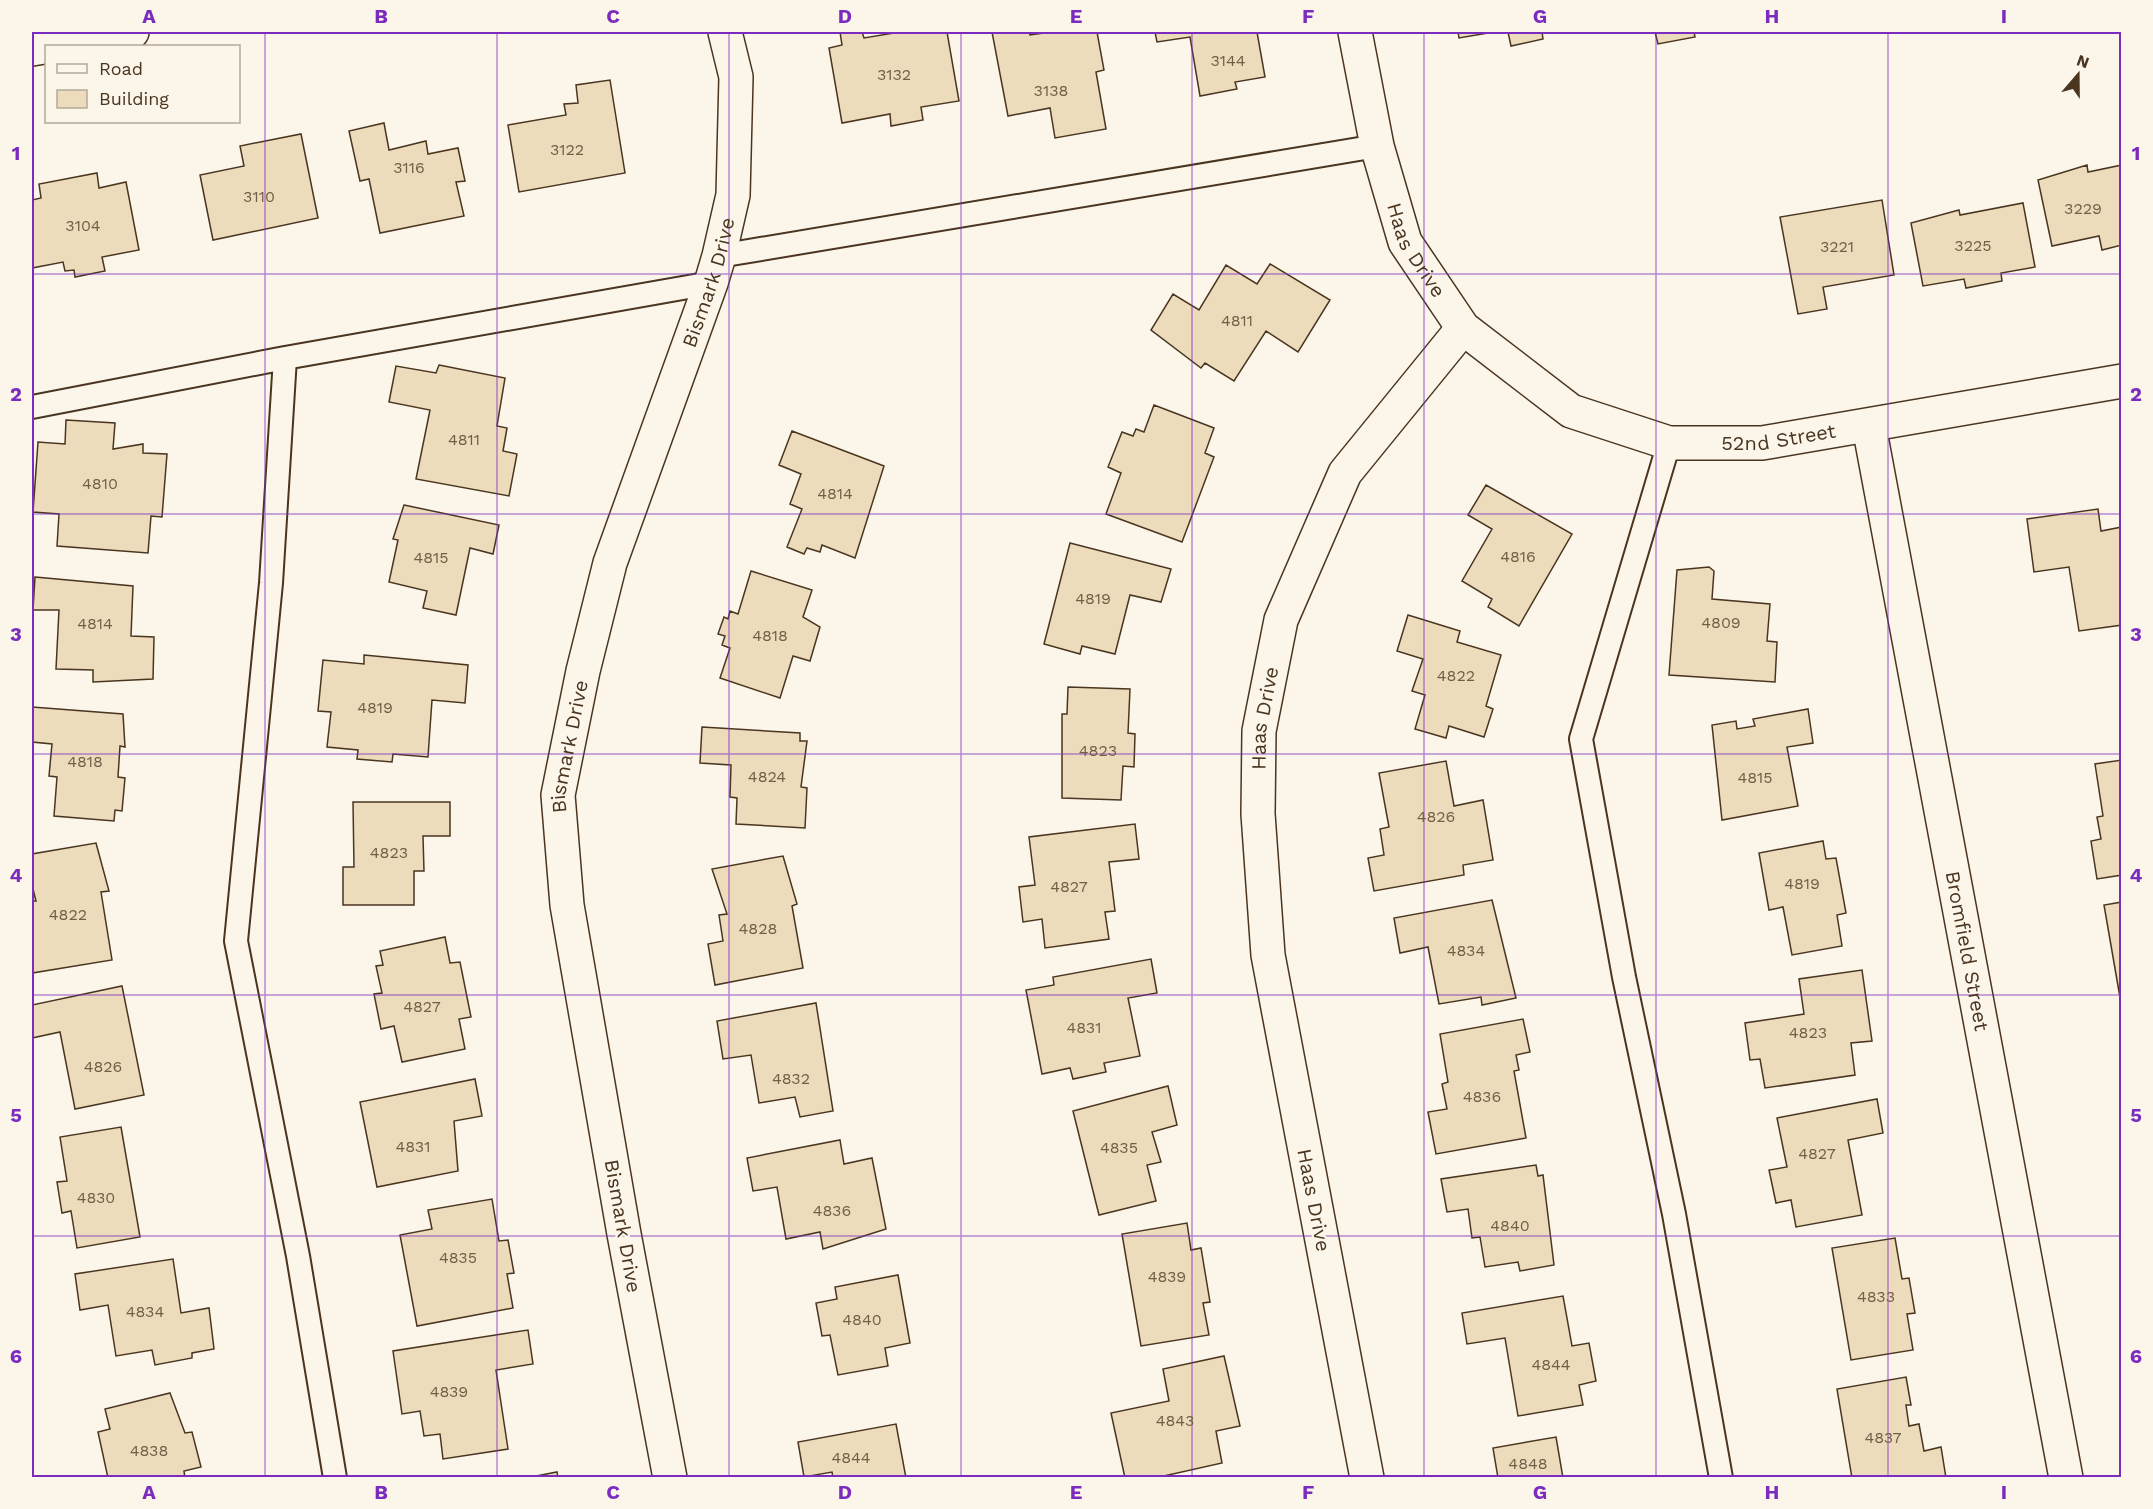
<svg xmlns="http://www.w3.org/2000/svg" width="2153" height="1509" viewBox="0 0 2153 1509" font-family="'Work Sans',sans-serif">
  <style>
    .building { fill: #ecdcbc; stroke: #4a3520; stroke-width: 1.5 }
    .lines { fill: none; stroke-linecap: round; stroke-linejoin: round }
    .service-casing { stroke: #4a3520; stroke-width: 26 }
    .minor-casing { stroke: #4a3520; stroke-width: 36 }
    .service { stroke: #fbf6e9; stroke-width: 22 }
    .minor { stroke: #fbf6e9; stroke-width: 33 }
    .grid { fill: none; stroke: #7b2cbf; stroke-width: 1.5; stroke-opacity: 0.55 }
    .labels { text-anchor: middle; stroke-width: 4.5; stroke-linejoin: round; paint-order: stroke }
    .number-label { font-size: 16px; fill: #725f47 }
    .street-label { font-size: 20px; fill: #4a3520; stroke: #fbf6e9 }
    .neatline { fill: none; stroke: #7b2cbf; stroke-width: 2 }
    .grid-label { font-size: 20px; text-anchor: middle; font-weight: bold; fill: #7b2cbf }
  </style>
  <rect width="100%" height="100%" fill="#fbf6e9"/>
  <path class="building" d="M840,32H862L864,38L900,32H947L959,101L921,107L923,120L891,126L890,114L842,123L829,48L842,45Z
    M992,32H1029L1030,35L1051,32H1097L1104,70L1096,72L1106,129L1055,138L1050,108L1008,116Z
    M1155,32H1257L1265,77L1235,82L1237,89L1200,96L1190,37L1157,42Z
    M1458,32H1494L1459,38Z
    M1508,32H1542L1543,39L1511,46Z
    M1655,32H1694L1695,37L1658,44Z
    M610,80L625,173L519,192L508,125L566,115L564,104L578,103L576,85Z
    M384,123L389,150L426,141L428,154L458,148L465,181L456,182L464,216L380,233L369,179L360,181L349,131Z
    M301,134L318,218L213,240L200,175L244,166L240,146Z
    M2087,165L2088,172L2122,165V245L2102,250L2099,236L2052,246L2038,180Z
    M97,173L99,188L126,182L139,250L102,257L105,271L75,277L74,270L65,271L63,262L32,268V200L41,198L39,184Z
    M1882,200L1894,275L1823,287L1827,309L1798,314L1780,217Z
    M2023,203L2035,267L2001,273L2002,281L1966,288L1964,279L1923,286L1911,223L1959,210L1960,215Z
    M1270,264L1330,300L1298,352L1266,331L1234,381L1205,363L1201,368L1151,330L1173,294L1199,310L1226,265L1257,284Z
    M439,365L505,378L497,426L507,428L503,451L517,454L509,496L416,479L430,410L389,402L396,366L436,373Z
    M1154,405L1214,428L1205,453L1214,457L1182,542L1106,514L1121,473L1108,467L1122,432L1133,436L1136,429L1144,432Z
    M66,420L115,423L113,449L143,444V453L167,454L162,517L151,516L148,553L57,546L59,514L33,512L38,442L65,444Z
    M792,431L884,466L855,558L822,545L820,552L807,548L804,554L787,547L802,509L790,504L801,474L779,465Z
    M1486,485L1572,534L1519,626L1488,607L1492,599L1462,581L1492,529L1468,515Z
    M404,505L499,525L493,554L470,548L456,615L423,608L427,591L389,582L398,540L393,539Z
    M2098,509L2101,531L2122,527V625L2079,631L2069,567L2034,572L2027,519Z
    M1070,543L1171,569L1161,602L1130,595L1115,654L1082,646L1080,654L1044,644Z
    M1709,567L1714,571L1712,599L1770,604L1767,641L1777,642L1775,682L1669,675L1677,570Z
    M751,571L812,590L803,617L820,627L810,661L793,656L780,698L720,678L730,648L722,645L725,636L718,634L724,617L728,619L730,611L738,614Z
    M35,577L133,586L131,636L154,637L153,679L93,682V670L56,669L59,610H33Z
    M1408,615L1460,631L1457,642L1501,655L1486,706L1493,709L1484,737L1449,726L1446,738L1415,729L1425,695L1412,691L1423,659L1397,651Z
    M364,655L468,665L465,703L432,700L428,757L393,754L392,762L357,759L358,750L327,747L331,712L318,711L323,660L364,664Z
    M1068,687L1130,689L1128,733L1135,734L1134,767L1123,766L1121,800L1062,798V714H1067Z
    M32,707L123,714L125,747L120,746L118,777L125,778L122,811L115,810L114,821L54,816L57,777L49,776L52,744L32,742Z
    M1808,709L1813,743L1787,747L1798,806L1722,820L1712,725L1736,721L1737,729L1755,726L1753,719Z
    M702,727L800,733V741H807L801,787L807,788L805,828L736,824L737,798L730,797L731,765L700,763Z
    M2122,760V875L2097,879L2091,841L2101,839L2097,817L2103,816L2095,764Z
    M1446,761L1454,806L1483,800L1493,860L1463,865L1464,875L1374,891L1368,858L1384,855L1380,829L1389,827L1379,773Z
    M353,802H450V836H423L424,871H414V905H343V867H354Z
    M1135,824L1139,859L1109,862L1115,911L1105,912L1109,939L1045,948L1042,919L1023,922L1019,887L1035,885L1029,837Z
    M1823,841L1826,859L1836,858L1846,913L1837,915L1842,946L1792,955L1783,907L1769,910L1759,853Z
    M96,843L109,891L101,892L112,960L32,973V901H36L33,889H32V854Z
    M783,856L797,904L792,906L803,968L715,985L708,944L723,941L719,915L727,914L712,869Z
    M1492,900L1516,998L1482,1005L1481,997L1439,1004L1428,947L1400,953L1394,918Z
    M2122,902V1009L2104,905Z
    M445,937L450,963L460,962L471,1017L459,1019L465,1049L402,1062L394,1026L381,1029L374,994L382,993L376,966L383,965L380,951Z
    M1151,959L1157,993L1128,998L1140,1056L1104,1063L1106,1072L1073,1079L1070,1068L1042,1074L1026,990L1054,985L1053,977Z
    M1862,970L1872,1041L1851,1043L1855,1075L1765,1088L1760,1059L1750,1060L1745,1023L1804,1014L1799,979Z
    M122,986L144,1095L75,1109L60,1032L32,1038V1005Z
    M816,1003L833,1111L800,1117L795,1097L759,1103L751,1055L723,1059L717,1021Z
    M1523,1019L1530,1052L1516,1055L1519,1070L1514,1071L1526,1138L1436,1154L1428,1112L1447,1109L1442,1084L1448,1082L1440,1034Z
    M475,1079L482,1116L454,1121L458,1171L377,1187L360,1102Z
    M1168,1086L1177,1125L1152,1132L1161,1162L1147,1165L1156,1201L1099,1215L1073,1111Z
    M1877,1099L1883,1133L1848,1140L1862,1215L1796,1227L1791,1200L1776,1203L1769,1170L1787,1167L1777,1118Z
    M121,1127L140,1237L77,1248L71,1211L62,1213L57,1182L67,1181L60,1137Z
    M840,1140L844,1164L872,1158L886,1229L823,1249L820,1232L786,1239L777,1187L753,1191L747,1158Z
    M1536,1165L1538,1176L1543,1175L1554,1265L1520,1271L1518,1262L1485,1267L1480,1237L1472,1238L1468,1209L1447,1212L1441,1179Z
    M492,1199L499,1241L508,1240L514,1273L507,1274L513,1308L417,1326L400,1235L432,1229L428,1210Z
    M1187,1223L1191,1250L1201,1248L1210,1302L1203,1303L1209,1335L1141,1346L1122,1234Z
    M1895,1238L1902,1279L1909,1278L1915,1313L1907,1314L1913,1350L1851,1360L1832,1248Z
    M173,1259L181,1313L209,1308L214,1349L192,1353V1358L155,1365L152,1350L116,1356L108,1305L80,1310L75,1274Z
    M898,1275L910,1343L885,1348L888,1366L838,1375L830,1335L822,1336L816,1303L837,1299L835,1287Z
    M1563,1296L1572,1346L1589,1343L1596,1381L1579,1385L1583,1405L1518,1416L1505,1338L1467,1344L1462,1313Z
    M528,1330L533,1364L496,1370L508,1449L443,1459L440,1434L424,1436L420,1411L402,1414L393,1351Z
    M1224,1356L1240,1426L1216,1431L1222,1463L1155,1478H1125L1111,1413L1169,1401L1163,1369Z
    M1906,1377L1911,1405H1906L1909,1426L1919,1424L1924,1451L1941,1447L1946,1478H1852L1837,1389Z
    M170,1393L185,1433L192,1432L201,1467L184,1471L185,1478H108L98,1432L110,1429L105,1409Z
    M896,1424L906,1478H833L832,1472L804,1477L798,1442Z
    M1556,1437L1563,1478H1498L1493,1448Z
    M557,1472L558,1478H526Z"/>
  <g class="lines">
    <defs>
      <path id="service" d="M719,256L1377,146
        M32,407L285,358
        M1669,443L1581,739L1624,977L1674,1214L1721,1478
        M335,1478L298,1256L236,941L271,583L285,358L711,283"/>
      <g id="minor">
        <path id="s1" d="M1355,32L1377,146L1405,242L1463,328L1571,411L1669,443H1762L2122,381"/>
        <path d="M32,49L132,32"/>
        <path id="s2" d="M1869,426L2066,1478"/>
        <path id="s3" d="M670,1478L624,1234L567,905L558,795L583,671L610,563L711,283L719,256L733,195L736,77L725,32"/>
        <path id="s4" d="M1367,1478L1268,955L1258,814L1259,731L1281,620L1345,473L1463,328"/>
      </g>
    </defs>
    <use href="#service" class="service-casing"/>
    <use href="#minor" class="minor-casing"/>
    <use href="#service" class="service"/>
    <use href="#minor" class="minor"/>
  </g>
  <path class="grid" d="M265,32V1478M497,32V1478M729,32V1478M961,32V1478M1192,32V1478M1424,32V1478M1656,32V1478M1888,32V1478M32,274H2122M32,514H2122M32,754H2122M32,995H2122M32,1236H2122"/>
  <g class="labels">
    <g class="number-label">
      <text x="1228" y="66">3144</text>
      <text x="894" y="80">3132</text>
      <text x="1051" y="96">3138</text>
      <text x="567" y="155">3122</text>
      <text x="409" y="173">3116</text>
      <text x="259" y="202">3110</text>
      <text x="2083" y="214">3229</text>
      <text x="83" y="231">3104</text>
      <text x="1973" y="251">3225</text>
      <text x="1837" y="252">3221</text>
      <text x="1237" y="326">4811</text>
      <text x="464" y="445">4811</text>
      <text x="100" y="489">4810</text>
      <text x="835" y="499">4814</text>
      <text x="1518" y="562">4816</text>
      <text x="431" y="563">4815</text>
      <text x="1093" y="604">4819</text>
      <text x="1721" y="628">4809</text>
      <text x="95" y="629">4814</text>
      <text x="770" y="641">4818</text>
      <text x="1456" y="681">4822</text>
      <text x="375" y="713">4819</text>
      <text x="1098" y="756">4823</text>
      <text x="85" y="767">4818</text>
      <text x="767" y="782">4824</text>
      <text x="1755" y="783">4815</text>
      <text x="1436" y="822">4826</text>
      <text x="389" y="858">4823</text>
      <text x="1802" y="889">4819</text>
      <text x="1069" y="892">4827</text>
      <text x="68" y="920">4822</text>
      <text x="758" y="934">4828</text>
      <text x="1466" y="956">4834</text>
      <text x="422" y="1012">4827</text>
      <text x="1084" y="1033">4831</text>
      <text x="1808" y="1038">4823</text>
      <text x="103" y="1072">4826</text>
      <text x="791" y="1084">4832</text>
      <text x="1482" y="1102">4836</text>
      <text x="413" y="1152">4831</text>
      <text x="1119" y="1153">4835</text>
      <text x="1817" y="1159">4827</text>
      <text x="96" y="1203">4830</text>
      <text x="832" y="1216">4836</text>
      <text x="1510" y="1231">4840</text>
      <text x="458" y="1263">4835</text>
      <text x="1167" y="1282">4839</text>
      <text x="1876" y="1302">4833</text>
      <text x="145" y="1317">4834</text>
      <text x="862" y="1325">4840</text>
      <text x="1551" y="1370">4844</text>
      <text x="449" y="1397">4839</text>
      <text x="1175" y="1426">4843</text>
      <text x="1883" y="1443">4837</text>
      <text x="149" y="1456">4838</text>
      <text x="851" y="1463">4844</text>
      <text x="1528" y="1469">4848</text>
    </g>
    <g class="street-label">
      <text dy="7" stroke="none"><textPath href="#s1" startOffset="228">Haas Drive</textPath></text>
      <text dy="7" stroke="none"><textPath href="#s3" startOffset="1228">Bismark Drive</textPath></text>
      <text dy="7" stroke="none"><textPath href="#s1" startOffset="669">52nd Street</textPath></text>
      <text dy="7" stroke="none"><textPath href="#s4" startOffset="770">Haas Drive</textPath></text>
      <text dy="7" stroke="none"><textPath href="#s3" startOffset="742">Bismark Drive</textPath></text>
      <text dy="7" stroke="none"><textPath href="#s2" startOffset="534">Bromfield Street</textPath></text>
      <text transform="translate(1314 1200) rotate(79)" y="7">Haas Drive</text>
      <text transform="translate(623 1226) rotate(80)" y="7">Bismark Drive</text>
    </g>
  </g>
  <rect width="2153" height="1509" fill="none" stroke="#fbf6e9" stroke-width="66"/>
  <rect x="45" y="45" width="195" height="78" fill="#fbf6e9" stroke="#b4a999" stroke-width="1.5"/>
  <rect x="57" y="64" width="30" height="9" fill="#fbf6e9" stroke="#b4a999" stroke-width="1.5"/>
  <text x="99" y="75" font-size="18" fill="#4a3520">Road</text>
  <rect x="57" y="90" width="30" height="18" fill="#ecdcbc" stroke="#b4a999" stroke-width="1.5"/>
  <text x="99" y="105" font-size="18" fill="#4a3520">Building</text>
  <g transform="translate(2078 75) rotate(20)" stroke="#fbf6e9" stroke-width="4.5" paint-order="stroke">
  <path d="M0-4.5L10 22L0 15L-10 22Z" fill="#4a3520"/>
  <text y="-9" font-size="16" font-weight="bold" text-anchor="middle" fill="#4a3520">N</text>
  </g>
  <rect x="33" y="33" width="2087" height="1443" class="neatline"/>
  <g class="grid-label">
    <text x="149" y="23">A</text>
    <text x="381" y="23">B</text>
    <text x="613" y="23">C</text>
    <text x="845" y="23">D</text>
    <text x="1076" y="23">E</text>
    <text x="1308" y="23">F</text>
    <text x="1540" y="23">G</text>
    <text x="1772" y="23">H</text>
    <text x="2004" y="23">I</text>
    <text x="16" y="160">1</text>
    <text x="2136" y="160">1</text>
    <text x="16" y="401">2</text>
    <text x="2136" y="401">2</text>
    <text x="16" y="641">3</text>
    <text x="2136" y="641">3</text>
    <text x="16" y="882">4</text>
    <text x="2136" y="882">4</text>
    <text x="16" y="1122">5</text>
    <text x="2136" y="1122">5</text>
    <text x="16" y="1363">6</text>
    <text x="2136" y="1363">6</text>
    <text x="149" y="1499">A</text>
    <text x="381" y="1499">B</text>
    <text x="613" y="1499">C</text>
    <text x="845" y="1499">D</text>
    <text x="1076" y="1499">E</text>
    <text x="1308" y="1499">F</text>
    <text x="1540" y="1499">G</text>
    <text x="1772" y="1499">H</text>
    <text x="2004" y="1499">I</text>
  </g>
</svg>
